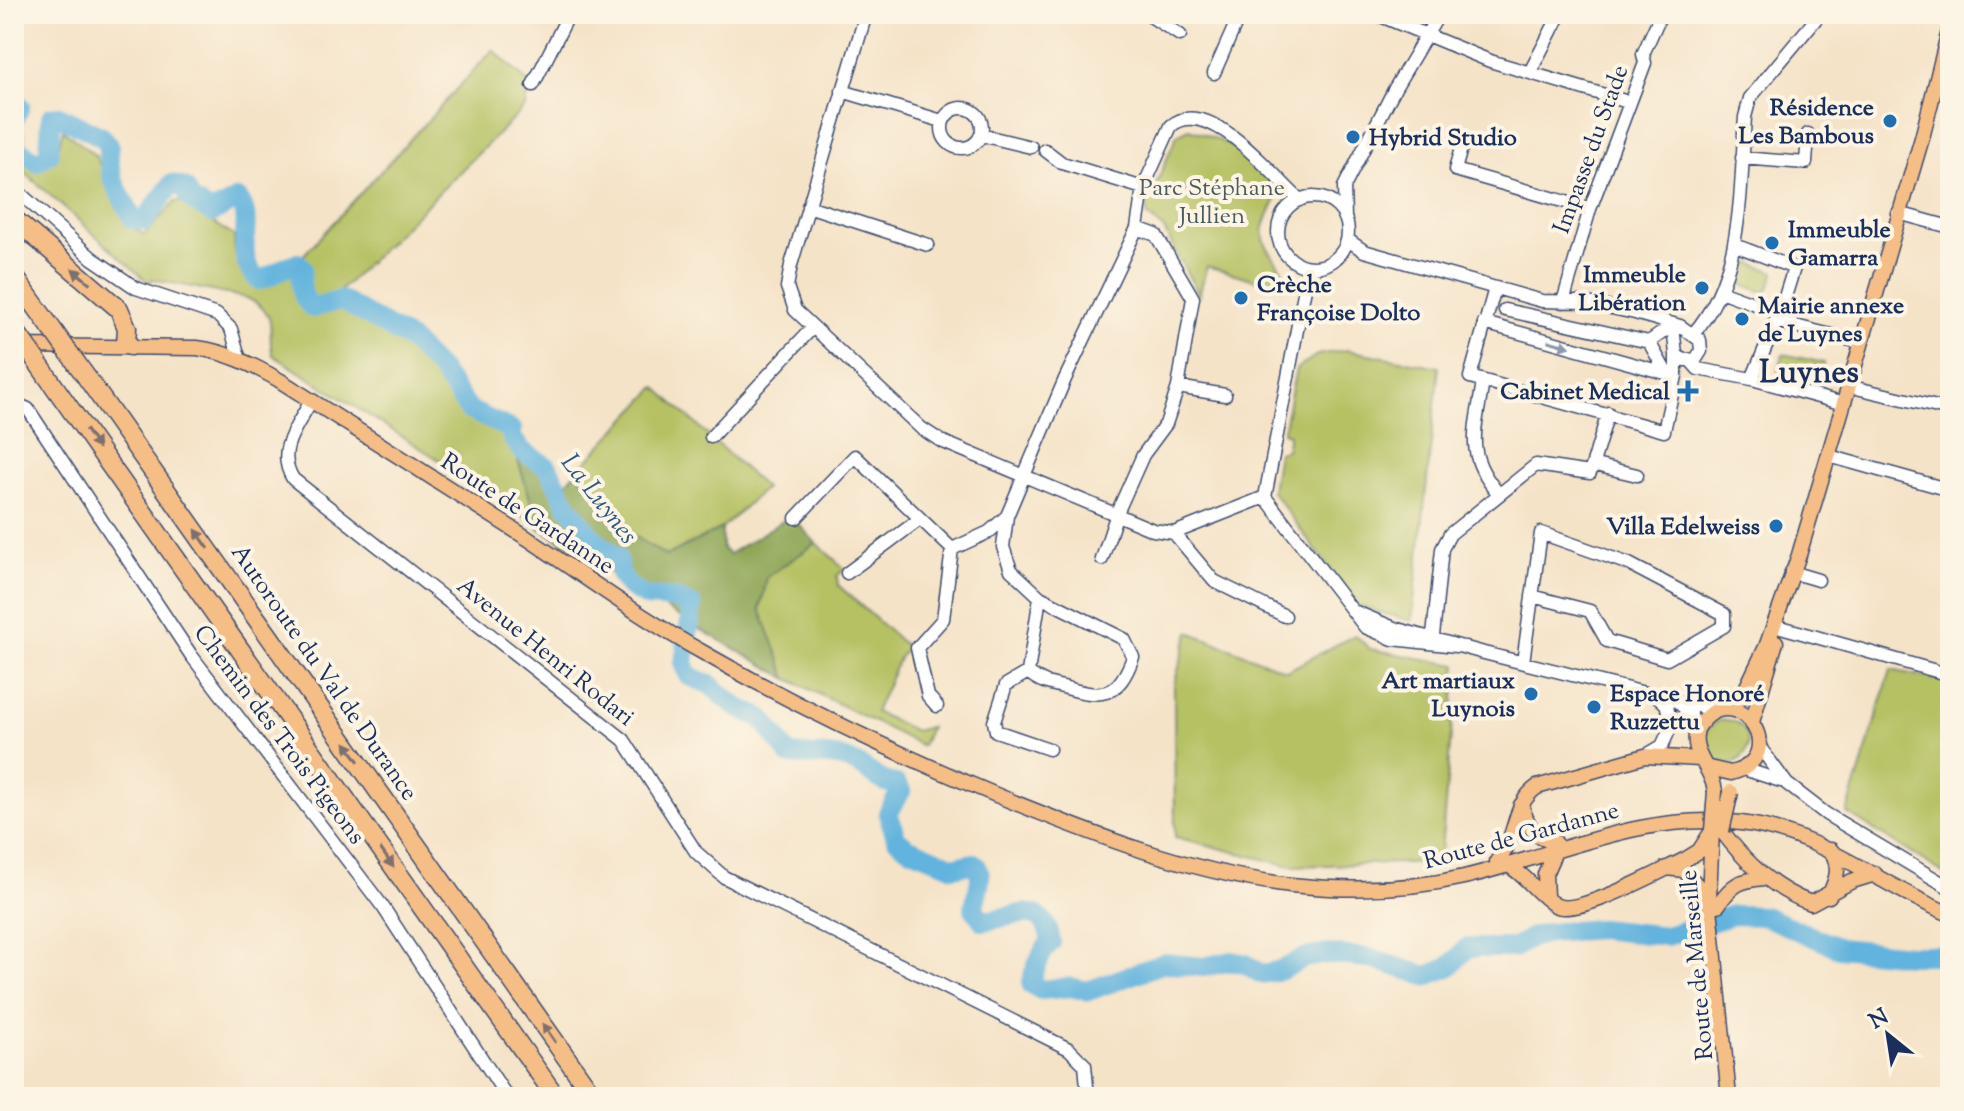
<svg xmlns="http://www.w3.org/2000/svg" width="1964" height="1111" viewBox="0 0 1964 1111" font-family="'Sorts Mill Goudy',serif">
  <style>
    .green { fill: #b6c163; stroke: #687860; stroke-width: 2 }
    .forest { fill: #90a759; stroke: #566b5c; stroke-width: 2 }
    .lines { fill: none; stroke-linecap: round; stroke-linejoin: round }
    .river { stroke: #62b3dd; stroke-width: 20 }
    .minor-casing { stroke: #3c4a6e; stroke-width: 15 }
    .major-casing { stroke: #3c4a6e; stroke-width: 17 }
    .highway-casing { stroke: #3c4a6e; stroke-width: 21 }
    .minor { stroke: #fff; stroke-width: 12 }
    .major { stroke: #f6be87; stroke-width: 14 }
    .highway { stroke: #f6be87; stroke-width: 18 }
    .major-bridge-casing { stroke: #3c4a6e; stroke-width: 17; stroke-linecap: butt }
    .highway-bridge-casing { stroke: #3c4a6e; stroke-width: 21; stroke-linecap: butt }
    .major-bridge { stroke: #f6be87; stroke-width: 14 }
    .highway-bridge { stroke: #f6be87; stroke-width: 18 }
    .oneway { fill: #7e6f70 }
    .oneway2 { fill: #8d97ae }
    .poi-dot { fill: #1f6fb2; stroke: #fcf5e5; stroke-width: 3 }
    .labels { text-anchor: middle; stroke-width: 8; stroke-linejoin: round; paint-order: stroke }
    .poi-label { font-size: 24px; font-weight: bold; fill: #1b2f5e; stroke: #fcf5e5; text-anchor: end }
    .street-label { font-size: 24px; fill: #1b2f5e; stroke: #fcf5e5 }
    .park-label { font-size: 24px; fill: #4a5b60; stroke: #fcf5e5 }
    .water-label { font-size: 26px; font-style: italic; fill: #305784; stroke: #fcf5e5 }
    .district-label { font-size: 32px; font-weight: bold; fill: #1b2f5e; stroke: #fcf5e5 }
  </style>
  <rect width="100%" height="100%" fill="#fcf5e5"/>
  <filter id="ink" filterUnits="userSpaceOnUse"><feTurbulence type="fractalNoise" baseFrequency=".0125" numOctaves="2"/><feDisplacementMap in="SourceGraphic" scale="16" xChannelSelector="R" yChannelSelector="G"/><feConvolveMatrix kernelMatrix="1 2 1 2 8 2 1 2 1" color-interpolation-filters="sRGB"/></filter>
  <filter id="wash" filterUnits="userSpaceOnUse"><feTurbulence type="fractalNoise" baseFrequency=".006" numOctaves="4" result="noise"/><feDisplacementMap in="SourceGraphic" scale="32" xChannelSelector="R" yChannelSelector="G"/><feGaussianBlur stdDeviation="1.8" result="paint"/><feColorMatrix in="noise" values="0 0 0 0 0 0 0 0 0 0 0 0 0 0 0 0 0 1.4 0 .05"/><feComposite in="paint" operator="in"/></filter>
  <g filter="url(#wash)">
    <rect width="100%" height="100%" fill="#f5e3c8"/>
    <path class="green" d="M493,50L529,83L525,107L334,297L311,305L302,287L303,265L298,261Z
      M1189,129C1225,141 1266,156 1277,198C1252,241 1265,240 1286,277L1283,288L1207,266L1199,295L1163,228L1147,216V206L1177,135Z
      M63,130L96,156L125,221L144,235L175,202L179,201L234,236C234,255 238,271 253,284L268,282L296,265L299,269L297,285L308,309L339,303L406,340L446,381L468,411L509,432L539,528L490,492L273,355C265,333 283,315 247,298L152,279L149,283L14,163L15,150L42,166L55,161Z
      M1748,262L1775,272L1767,293L1740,284Z
      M1346,350L1439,367L1412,621L1357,606L1272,491L1278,452L1286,450L1289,434L1283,432L1296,369L1317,355Z
      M1783,354L1824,363L1819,386L1778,376Z
      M656,387L765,488L722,528L666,556L625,530L581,477L580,468Z
      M816,543L845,569L837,576L838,585L908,648L900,656L875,712L915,731L930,727L922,746L787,678L760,610L767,577Z
      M1189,632L1287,671L1355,635L1370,649L1457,665L1440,862L1291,866L1175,837L1174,685Z
      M1891,670L1950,682V877L1847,813Z
      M1704 742a22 22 0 1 1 44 0a22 22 0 1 1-44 0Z"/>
    <path class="forest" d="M515,435L526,452L546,462L561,489L580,468L581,477L625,530L666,556L722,528V548L729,554L791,516L816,543L767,577L760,609L787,678L694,626L539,528L513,443Z"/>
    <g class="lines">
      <path class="river" d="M14,100L20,106L14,120
        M14,133L17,148L37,162L49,154L51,117L59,116L102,137L109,145C107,179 119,190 133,219L144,221L172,184L185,188L191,200L212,213L238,199C258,222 229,255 259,280C274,277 283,265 298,263L302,267C300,282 300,298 313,308L341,300L410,340L440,370L469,410L512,430V438L522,451L548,467L567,504L594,539L617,558L621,576L629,587L646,597L676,599L692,606L684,663L689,676L709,684L738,708L762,718L789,755C814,757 834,752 857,764C873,772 877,782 896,784L901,791L888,813L896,838L907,847L954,867L974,863C987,875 975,893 974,909L983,921C1014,918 1044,897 1051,942C1043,949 1031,974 1032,985L1041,990L1070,987L1088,991L1164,963L1203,967L1232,961L1246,964L1261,974L1282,970L1304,958L1327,954L1368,958L1427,976L1449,967L1467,948H1514L1532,937L1548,933L1599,929L1666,936L1733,915L1764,916L1839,948L1909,955H1950"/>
    </g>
  </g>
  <g filter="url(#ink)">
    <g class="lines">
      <defs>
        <path id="minor" d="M866,14L791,265L787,287L795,310L921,428L941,441L1153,530L1174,533L1265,497
          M1147,14L1180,35
          M1376,14L1490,61L1628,102
          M1530,72L1560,14
          M1214,73L1240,14
          M533,85L569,14
          M842,91L942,121
          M942 128a20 20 0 1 1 40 0a20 20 0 1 1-40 0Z
          M981,135L1031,147
          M1463,141L1455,170L1590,209
          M1045,150L1062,163L1143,188
          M1742,158L1806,163L1808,134
          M14,188L92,258L136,288L217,315L231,329L240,360
          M1278 232a35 35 0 1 1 70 0a35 35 0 1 1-70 0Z
          M808,206L928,245
          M1898,213L1950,227
          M1345,218L1344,187L1395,88L1439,14
          M1348,240L1364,251L1542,301L1583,302L1635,313L1680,326L1700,340L1701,351L1696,359L1684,360L1676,355L1673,325
          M1315,268L1305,288L1265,497L1365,627L1393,639L1465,647
          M1495,288L1470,377L1664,431L1676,376V355
          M1720,291L1780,313L1794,268L1735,245
          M1563,302L1590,209L1645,63L1643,54L1661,14
          M1505,310L1649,342L1673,325
          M1775,321L1859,342
          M1484,323L1676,376
          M1693,334C1744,276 1740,189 1745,117L1750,98L1820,14
          M1649,342L1667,374
          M1691,361L1698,369L1752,379L1844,404
          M1752,379L1779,315
          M1483,381C1476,431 1463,453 1499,494
          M1848,386L1950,410
          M1178,387L1225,395
          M311,401C297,427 275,450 293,479L624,740L696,852L724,877L1069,1049L1085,1065L1088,1097
          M14,403L28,409L191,655L383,907L507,1097
          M711,437L813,327
          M1829,456L1950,490
          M1595,465L1637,475
          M1007,516L1003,547L1011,570L1040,597L1124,639L1133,657C1118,699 1101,698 1063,687C1049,684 1039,682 1028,672L1040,597
          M796,518L855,456L952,549L989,532L1007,516L1065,379L1137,228L1143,188L1171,126C1209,93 1275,179 1300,200
          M1174,533L1214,581L1285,616
          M1102,559L1117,513L1143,455L1166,424L1178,387L1193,298L1156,235L1137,228
          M1791,572L1818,580
          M847,573L920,519
          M1356,612L1394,628L1484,653L1717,711
          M1774,625L1950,675
          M1433,636L1442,549L1450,534L1536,465L1590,473L1608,413
          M1523,662L1541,533L1629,564L1724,614V626L1667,659L1607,641L1590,611L1532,596
          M1028,672L1006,685L994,722L996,731L1049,749
          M1675,699L1690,714L1697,729
          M937,706L928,696L917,648L943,619L952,549
          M1759,746L1787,784L1826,814L1950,888
          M1645,756L1662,746L1672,724L1666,704L1656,695
          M1744,769L1781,781"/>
        <path id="major" d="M14,346L197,348C227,352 253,365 279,380C361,433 445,485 527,538C585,577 643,619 704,653C800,708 899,755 1001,797C1094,835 1191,873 1291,885C1348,891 1408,890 1464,877C1558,855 1643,811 1741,823C1820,832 1879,885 1950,914
          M1728,709L1742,697L1766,647L1799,555L1922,138L1950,27
          M1752,722L1776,642
          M1709,768L1731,773C1796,756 1732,671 1697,729C1690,755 1712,767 1715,791
          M1521,805C1529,826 1531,837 1555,842
          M1712,830L1709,898L1729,1097
          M1722,831C1745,862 1774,890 1811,903L1852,881L1875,874
          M1497,861C1518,839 1511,805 1537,787L1645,756L1700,759
          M1508,865C1526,875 1537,894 1555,905C1576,918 1662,870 1686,859L1699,851L1710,834
          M1666,868L1684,870L1708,898
          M1546,896L1545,874L1556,849
          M1829,896C1837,878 1841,868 1831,850
          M1718,905C1732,884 1740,880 1765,878"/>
        <path id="highway" d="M14,219L119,309L127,328L126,343L130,346
          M14,276L52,329
          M47,376L556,1097
          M87,378L594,1097"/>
      </defs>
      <use href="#minor" class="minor-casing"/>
      <use href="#major" class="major-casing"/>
      <use href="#highway" class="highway-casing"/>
      <use href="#minor" class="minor"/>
      <use href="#major" class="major"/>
      <use href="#highway" class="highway"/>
      <defs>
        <path id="major-bridge" d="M1712,830L1715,791
          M1722,831L1731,792"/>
        <path id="highway-bridge" d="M14,329L47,376
          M52,329L87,378"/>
      </defs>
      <use href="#major-bridge" class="major-bridge-casing"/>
      <use href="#highway-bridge" class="highway-bridge-casing"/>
      <use href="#major-bridge" class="major-bridge"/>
      <use href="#highway-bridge" class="highway-bridge"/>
    </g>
    <defs><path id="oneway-solid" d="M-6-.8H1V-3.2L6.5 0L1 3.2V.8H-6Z" transform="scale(2)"/></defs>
    <g class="oneway">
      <use href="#oneway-solid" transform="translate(81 276) rotate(-141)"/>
      <use href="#oneway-solid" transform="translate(92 439) rotate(55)"/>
      <use href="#oneway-solid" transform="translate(202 539) rotate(-125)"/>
      <use href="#oneway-solid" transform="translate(352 752) rotate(-125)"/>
      <use href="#oneway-solid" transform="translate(387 858) rotate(55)"/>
      <use href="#oneway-solid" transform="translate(549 1033) rotate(-125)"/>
    </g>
    <use class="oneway2" href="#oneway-solid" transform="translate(1559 344) rotate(16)"/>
  </g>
  <g class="poi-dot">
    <circle cx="1890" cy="121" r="8"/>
    <circle cx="1353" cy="137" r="8"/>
    <circle cx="1772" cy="243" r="8"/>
    <circle cx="1702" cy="288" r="8"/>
    <circle cx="1241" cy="298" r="8"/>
    <circle cx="1742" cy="319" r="8"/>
    <path d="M1684 379h8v8h8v8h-8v8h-8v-8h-8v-8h8z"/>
    <circle cx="1776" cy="526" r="8"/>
    <circle cx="1531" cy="694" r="8"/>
    <circle cx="1594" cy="707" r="8"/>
  </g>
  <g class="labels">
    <g class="poi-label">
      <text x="1874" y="115">Résidence<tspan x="1874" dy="28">Les Bambous</tspan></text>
      <text x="1369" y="145" text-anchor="start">Hybrid Studio</text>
      <text x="1788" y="237" text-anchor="start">Immeuble<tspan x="1788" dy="28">Gamarra</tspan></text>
      <text x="1686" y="282">Immeuble<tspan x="1686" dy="28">Libération</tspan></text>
      <text x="1257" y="292" text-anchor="start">Crèche<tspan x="1257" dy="28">Françoise Dolto</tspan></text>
      <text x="1758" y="313" text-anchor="start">Mairie annexe<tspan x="1758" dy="28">de Luynes</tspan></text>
      <text x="1670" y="399">Cabinet Medical</text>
      <text x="1760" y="534">Villa Edelweiss</text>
      <text x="1515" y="688">Art martiaux<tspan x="1515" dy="28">Luynois</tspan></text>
      <text x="1610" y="701" text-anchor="start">Espace Honoré<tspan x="1610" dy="28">Ruzzettu</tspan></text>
    </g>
    <g class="street-label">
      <text transform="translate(1590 149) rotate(-70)" y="8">Impasse du Stade</text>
      <text transform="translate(528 513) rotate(33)" y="8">Route de Gardanne</text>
      <text transform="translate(546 651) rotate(39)" y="8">Avenue Henri Rodari</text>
      <text transform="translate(325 672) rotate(55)" y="8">Autoroute du Val de Durance</text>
      <text transform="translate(280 734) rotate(53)" y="8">Chemin des Trois Pigeons</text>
      <text transform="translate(1521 835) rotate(-15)" y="8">Route de Gardanne</text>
      <text transform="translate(1696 965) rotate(-95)" y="8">Route de Marseille</text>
    </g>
    <g class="park-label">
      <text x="1212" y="195">Parc Stéphane<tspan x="1212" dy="28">Jullien</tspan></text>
    </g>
    <g class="water-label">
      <text transform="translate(600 498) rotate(52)" y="9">La Luynes</text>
    </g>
    <g class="district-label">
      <text x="1809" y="382">Luynes</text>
    </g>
  </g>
  <rect width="1964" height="1111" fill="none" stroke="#fcf5e5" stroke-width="48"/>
  <g transform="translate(1888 1035) rotate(330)" stroke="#fcf5e5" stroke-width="6" paint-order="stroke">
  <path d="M0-6L14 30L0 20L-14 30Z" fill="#1b2f5e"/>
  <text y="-12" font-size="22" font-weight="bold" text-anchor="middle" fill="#1b2f5e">N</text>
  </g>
</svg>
